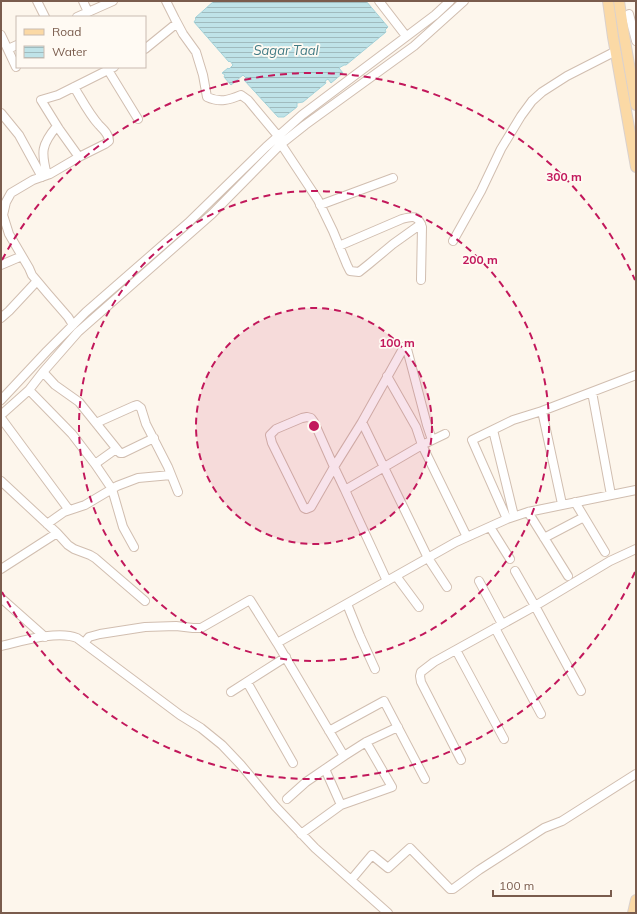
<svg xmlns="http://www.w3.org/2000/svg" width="637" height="914" viewBox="0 0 637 914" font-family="Mulish,sans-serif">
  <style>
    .water { fill: url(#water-rules); stroke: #a5d3da }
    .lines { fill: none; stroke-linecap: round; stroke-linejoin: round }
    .minor-casing { stroke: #d1beb0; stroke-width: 10 }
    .major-casing { stroke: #dad1cd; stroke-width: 12 }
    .minor { stroke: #fff; stroke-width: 8 }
    .major { stroke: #fbd9a5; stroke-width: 10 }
    .ring { fill: none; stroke: #c2185b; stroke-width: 2; stroke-dasharray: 7 5 }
    .labels { text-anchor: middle; stroke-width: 3.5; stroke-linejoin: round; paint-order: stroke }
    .water-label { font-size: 13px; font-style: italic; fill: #437c86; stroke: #fffaf3 }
    .centre { fill: #c2185b; stroke: #fffaf3; stroke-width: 2 }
    .ring-label { font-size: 12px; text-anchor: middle; font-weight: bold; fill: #c2185b; stroke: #fffaf3; stroke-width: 3.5; stroke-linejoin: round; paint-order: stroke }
  </style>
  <defs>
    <pattern id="water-rules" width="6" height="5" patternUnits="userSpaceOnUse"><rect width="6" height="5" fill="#bfe3e8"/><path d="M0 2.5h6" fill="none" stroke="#a0bbbe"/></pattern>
  </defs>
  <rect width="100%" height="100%" fill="#fdf6ec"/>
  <path class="water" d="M214,1H366L388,27L385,30L386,32L346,65H344L339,68L343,73L331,83L328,79L325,81L326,83L303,102L297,103V107L284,117H278L244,80L246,78L243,75L231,85L224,77L225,75L222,73L228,68L229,69L233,65L230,61L229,62L194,22L196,19L195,18Z"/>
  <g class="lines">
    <defs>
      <path id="minor" d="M37,1L45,17
        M83,1L88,12
        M166,1L175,19L183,34L196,52L203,75L207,97C220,103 229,100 241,95L248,100L278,136
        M379,1L406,36
        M629,14L636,41
        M77,17L113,1
        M1,35L16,67
        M8,49L17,45
        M145,49L177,23
        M108,70L138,119
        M74,87C82,100 89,114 99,125C103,129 109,134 109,141L105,144L79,157
        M1,113L19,135L42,177
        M281,144L318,200L333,231L347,265L350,271L359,272L369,264L393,244L421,224
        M47,175C41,152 41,145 57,126
        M320,205L393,178
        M453,241L481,191L501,149L521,116L532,101L542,92L567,76L616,51
        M339,246L402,219C413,216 418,215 422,227L421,280
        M1,265L22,256
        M1,318L9,311L37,281
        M73,325L68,317L48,294L32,275L29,268L9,234L3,215L6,202L11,193L33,180L50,174L79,157L59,129L41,100L58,95L114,67
        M43,372L55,385L79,402L120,453H123L154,438
        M387,376L416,427L422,445L445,434
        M29,390L72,434L95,464L112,489L123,527L134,547
        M592,392L611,495
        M1,400L47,351L86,312L188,223L266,147L302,115L435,15L450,1
        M1,415L29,390L43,372L78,332L212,214L281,144L305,125L414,46L464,1
        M307,417L311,418L314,422L334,467L311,507L306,509L304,508L272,443L270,435L276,429L302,418Z
        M1,418L69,510
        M96,423L134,406L137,405L141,408L146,424L168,467L178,492
        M493,430L514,516
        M432,440L427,425L407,349L404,347L362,422L428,558L447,587
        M95,464L116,449
        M1,481L57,533L68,545L74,549L90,555L95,558L145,601
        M345,490L334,467L362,422
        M575,502L605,552
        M562,504L542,411L636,375
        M528,512L568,576
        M507,519L472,440L513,420L542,411
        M47,524L64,512L85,505L117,486L138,478L171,475
        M490,527L510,559
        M544,538L584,517
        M1,569L57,533
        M515,571L535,606L581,691
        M396,576L419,607
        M387,581L345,490L422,445L467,537
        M479,581L502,624
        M1,598L45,637
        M347,604L360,636L375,669
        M495,628L541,714
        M84,643L89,637L100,634L145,627L176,626L193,628H201L250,600L277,643L344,756
        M277,643L456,542L507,519L528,512L636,490
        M1,646C22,641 58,630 77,638L180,715L201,728L222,745L241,765L275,806L315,848L388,913
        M456,650L504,739
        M247,682L293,763
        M231,692L286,657
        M329,731L384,701L425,779
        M461,760L421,682L420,676L421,672L434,662L535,606L610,561L636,549
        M287,799L306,782L344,756L366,742L398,727
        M341,805L392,787L366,742
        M301,834L341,805L325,769
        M351,880L372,855L388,868L410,848L450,889H453L479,870L544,828L562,821L636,774"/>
      <path id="major" d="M608,1L613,37L636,167
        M619,1L624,35L636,105
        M633,913L636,900"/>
    </defs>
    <use href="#minor" class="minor-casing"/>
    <use href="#major" class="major-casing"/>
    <use href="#minor" class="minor"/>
    <use href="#major" class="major"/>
  </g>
  <circle cx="314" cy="426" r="118" fill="#c2185b" fill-opacity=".12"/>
  <g class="ring">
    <circle cx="314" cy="426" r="118"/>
    <circle cx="314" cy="426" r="235"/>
    <path d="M635 572A353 353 0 0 1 2 592M2 260A353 353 0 0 1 635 280"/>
  </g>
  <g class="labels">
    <g class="water-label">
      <text x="286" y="55">Sagar Taal</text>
    </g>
  </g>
  <circle cx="314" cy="426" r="6" class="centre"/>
  <g class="ring-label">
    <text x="564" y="181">300 m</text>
    <text x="480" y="264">200 m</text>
    <text x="397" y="347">100 m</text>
  </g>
  <rect width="637" height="914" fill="none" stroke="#7a5c4d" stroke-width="4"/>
  <rect x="16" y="16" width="130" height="52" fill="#fffaf3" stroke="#cabbb1"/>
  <rect x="24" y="29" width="20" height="6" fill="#fbd9a5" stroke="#cabbb1"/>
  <text x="52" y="36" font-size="12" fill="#7a5c4d">Road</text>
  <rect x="24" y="46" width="20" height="12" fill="url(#water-rules)" stroke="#cabbb1"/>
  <text x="52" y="56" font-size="12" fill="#7a5c4d">Water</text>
  <path d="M493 890v6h118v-6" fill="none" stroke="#7a5c4d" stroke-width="2"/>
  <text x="499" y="890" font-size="12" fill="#7a5c4d" stroke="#fffaf3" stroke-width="3" paint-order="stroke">100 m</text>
</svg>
